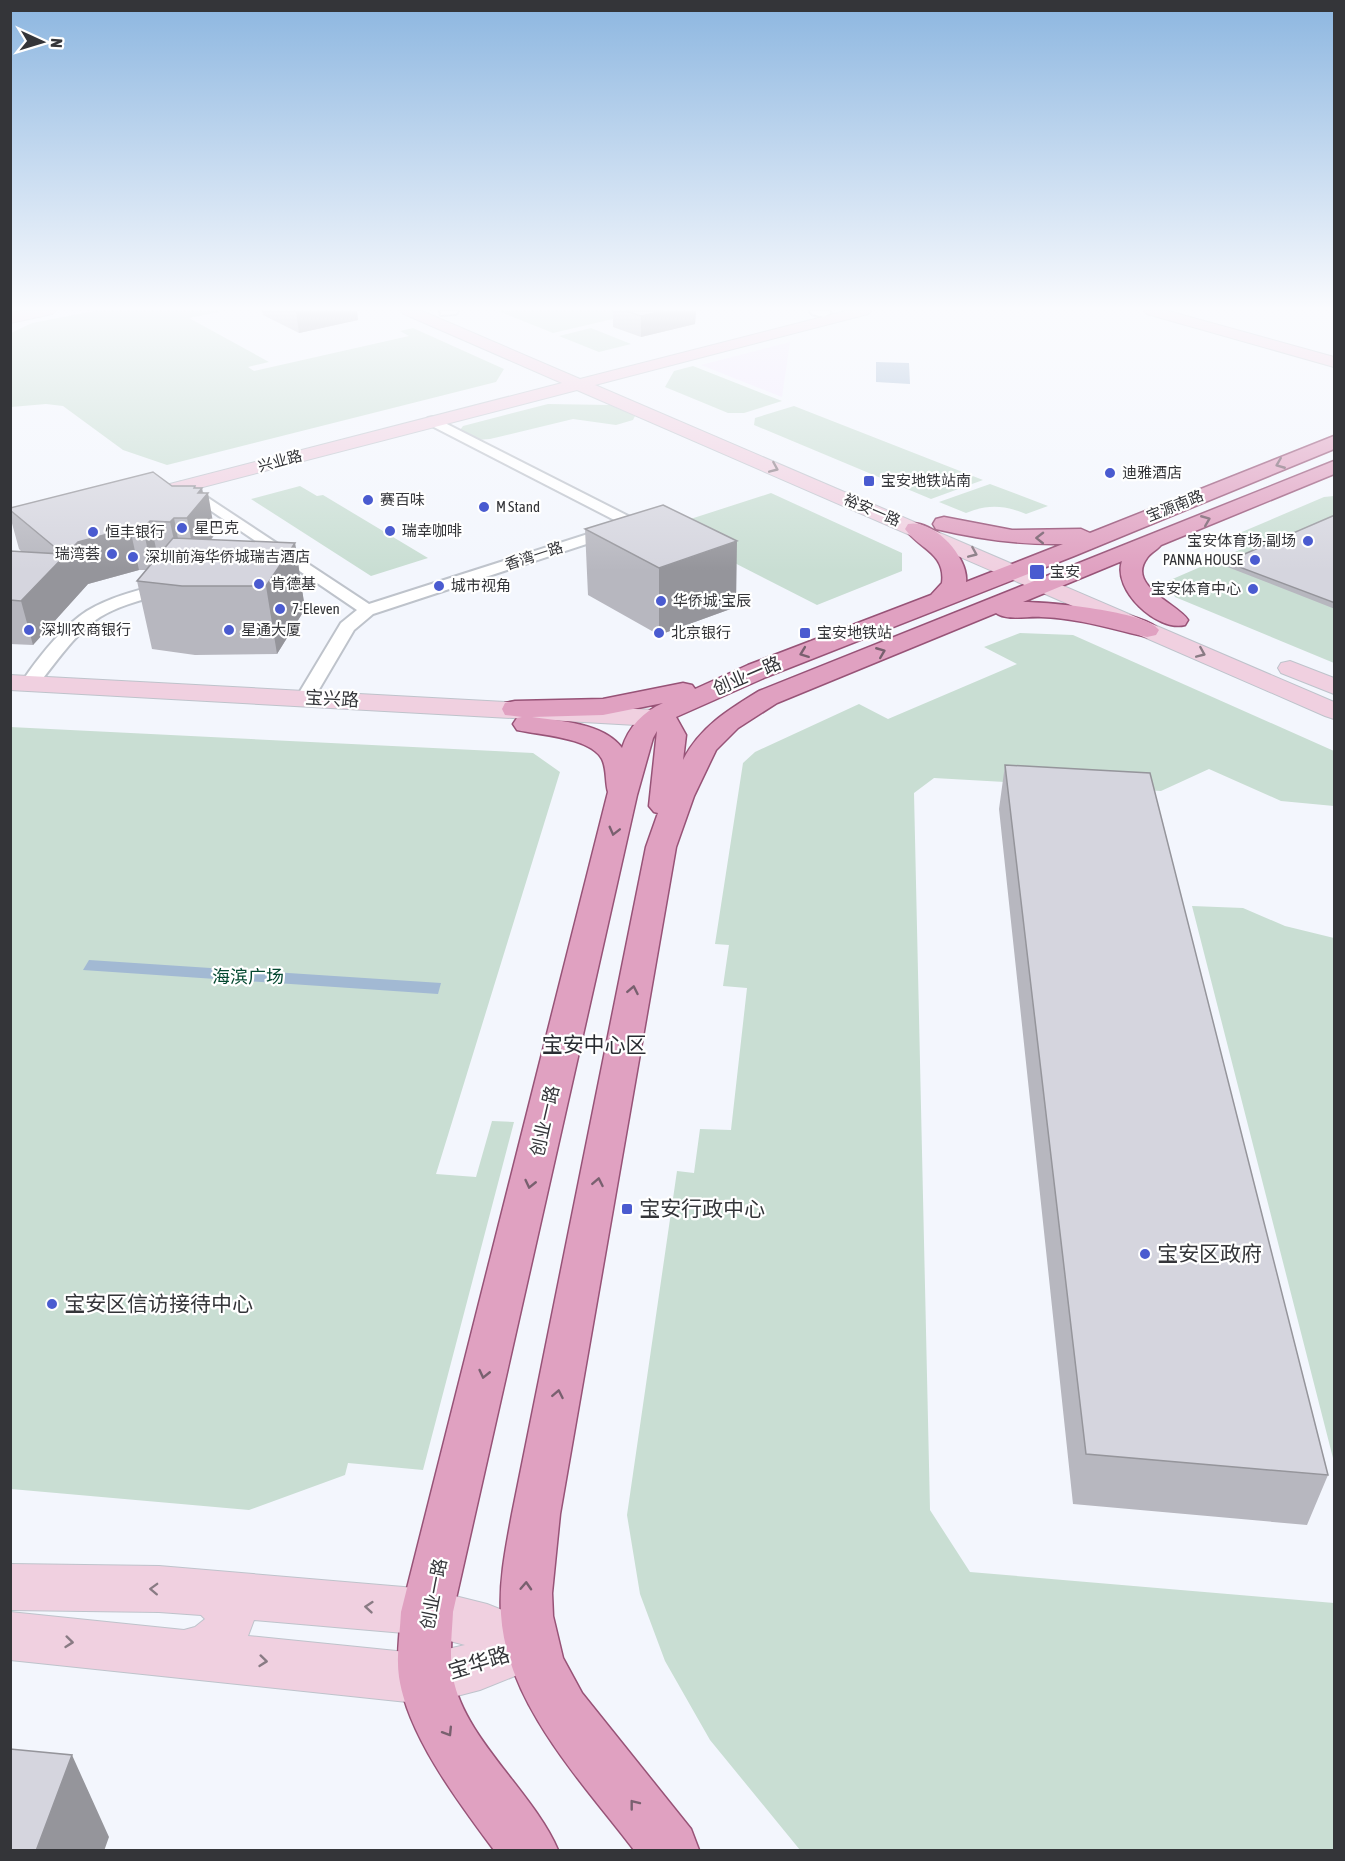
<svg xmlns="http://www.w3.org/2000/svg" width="1345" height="1861" viewBox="0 0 1345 1861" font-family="'Asap Condensed','Noto Sans SC',sans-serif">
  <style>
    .education { fill: #f2e8fd }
    .green { fill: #c9ded3 }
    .water { fill: #a2b9d3 }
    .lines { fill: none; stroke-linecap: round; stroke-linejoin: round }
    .minor-casing { stroke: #bec3cb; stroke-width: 4 }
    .tertiary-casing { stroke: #bec3cb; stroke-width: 4 }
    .secondary-casing { stroke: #bec3cb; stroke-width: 2 }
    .primary-casing { stroke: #975377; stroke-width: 3 }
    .minor { fill: #fff; fill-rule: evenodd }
    .tertiary { fill: #fff; fill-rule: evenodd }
    .secondary { fill: #f0d0e0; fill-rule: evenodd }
    .primary { fill: #e0a1c1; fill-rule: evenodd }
    .wall { fill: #b7b7bf }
    .shaded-wall { fill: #95959b }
    .building { fill: #d5d5de; stroke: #95959b; stroke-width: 1.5 }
    .oneway { stroke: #79606f }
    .oneway2 { stroke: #897b84 }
    .poi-dot { fill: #4a5bd0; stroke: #fff; stroke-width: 2 }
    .labels { text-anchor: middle; stroke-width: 4.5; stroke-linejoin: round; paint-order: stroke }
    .far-street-label { font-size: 15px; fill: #343539; stroke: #fff }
    .far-poi-label { font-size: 15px; fill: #343539; stroke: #fff; text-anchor: start }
    .street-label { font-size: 18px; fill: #343539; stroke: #fff }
    .park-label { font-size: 18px; fill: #054931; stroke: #fff }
    .quarter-label { font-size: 21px; fill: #292c32; stroke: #fff }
    .near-poi-label { font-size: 21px; fill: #343539; stroke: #fff; text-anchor: start }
    .near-street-label { font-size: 21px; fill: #343539; stroke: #fff }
  </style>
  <rect width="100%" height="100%" fill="#f3f6fd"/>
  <path class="education" d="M790,342L782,397L701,365Z"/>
  <path class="green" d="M94,311H223L189,318L269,362L248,367L254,371L409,336L400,331L413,328L504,369L496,382L167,465L123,450L63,406L46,404L11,407V333L32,323Z
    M498,311H647L553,333Z
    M591,328L631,344L599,352L559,336Z
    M693,366L782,401L744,413H728L665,387L674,371Z
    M548,404L610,405L635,416L633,420L616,425L573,419L490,439L477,440L460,430L463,426Z
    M794,406L983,480L931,499L754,425L755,418Z
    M990,484L1048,506L1026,514C1004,505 988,504 966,513L939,502Z
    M300,486L317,496L323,495L428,558L371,576L251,499Z
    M771,493L902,553V571L817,605L672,531L675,524Z
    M1334,496V663L1175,597L1168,581L1244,548L1223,540L1324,497Z
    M1020,633L1073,635L1334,751V806L1281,801L1209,769L1161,791L934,778L914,793L930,1510L970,1572L1334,1603V1850H800L710,1740L665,1661L640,1594L627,1515L677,1171L694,1173L700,1129L731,1130L747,988L723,986L729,945L715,944L743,763L755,752L859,704L888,719L1017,664L984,647Z
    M10,727L533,753L560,772L436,1174L476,1177L492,1121L514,1122L423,1470L348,1463L345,1475L249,1510L11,1489Z
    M1192,906L1243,908L1285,926L1334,938V1462Z"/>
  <path class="water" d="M876,362L909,363L910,384L876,382Z
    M89,960L441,983L438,994L83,970Z"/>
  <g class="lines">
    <defs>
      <path id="minor" d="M433,417L638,521L640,524L633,528L628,527L428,424L426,421L428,418Z
        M184,482L369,604L610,527H620L623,530L620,533L373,614L354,630L314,698L311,702H299L296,698L341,623L357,610L179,489L177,486L179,483Z
        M170,582L178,587L176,590C151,598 123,603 100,617C74,634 56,663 36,687H24L21,683C38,658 61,628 87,611C111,596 143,589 170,582Z"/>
      <path id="tertiary" d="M440,311H458L456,314L441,315Z
        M810,311H829L831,313L824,317L812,314Z"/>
      <path id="secondary" d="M23,311H55L52,314L10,323V313Z
        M401,311H422L580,379L846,311H871L868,314L595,385L1334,702V719L1325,716L577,390L149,501H135L132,497L135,493L562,383L404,314Z
        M1144,311H1168L1334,357V367L1147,314Z
        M1290,661L1334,678V694L1281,673L1278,668L1281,663Z
        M10,675L654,710L663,712L667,718L663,724L654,726L10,690Z
        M10,1564L159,1566L427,1589L487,1604L548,1628L555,1645L548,1662L535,1668L480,1690L426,1704L10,1660V1612L184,1630L195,1627L205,1619L201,1615L159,1612L10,1610ZM254,1620L427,1635L465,1645L426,1654L248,1636Z"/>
      <path id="primary" d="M1334,436V449L1074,556L766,677L676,717L686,735L683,760C700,727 728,710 759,691L1334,461V474L1161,545C1157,550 1150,553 1147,558C1126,586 1178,604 1188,620L1185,625C1157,632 1112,590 1122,561L1023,602C1048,602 1146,611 1159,630L1156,635L1147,637C1112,629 1078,618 1041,617C1028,616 1007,621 996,613L777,703L738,728L716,750L694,796L676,847L560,1514L552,1593L553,1616L563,1658L582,1693L691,1829L699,1850H634C583,1783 506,1703 501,1614C499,1580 506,1547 512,1514L646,847L658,813L654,812L649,806L657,731L653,738L637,795L453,1612C452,1633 449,1656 453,1677C463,1737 534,1793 558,1850H494C459,1803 408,1736 399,1677C396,1656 400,1633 401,1612L608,792C605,782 607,769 602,759C590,737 539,735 517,730L513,724L517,718L522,717L505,715L502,709L505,703L515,701L603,699L683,683L692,685L695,689L748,665L931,595L942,583C946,553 919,549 905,529L908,524C933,518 969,557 966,582L1063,544C1020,545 978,539 936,529L933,524L936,519L944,517L1012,530L1081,529L1090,533ZM663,703C643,712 629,726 622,748C604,723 560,721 532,717L603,715Z"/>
    </defs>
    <use href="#minor" class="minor-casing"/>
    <use href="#tertiary" class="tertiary-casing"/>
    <use href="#secondary" class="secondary-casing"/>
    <use href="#primary" class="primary-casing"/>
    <use href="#minor" class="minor"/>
    <use href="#tertiary" class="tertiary"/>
    <use href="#secondary" class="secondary"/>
    <use href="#primary" class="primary"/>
  </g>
  <path class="wall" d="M262,311H357L358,320L299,333L263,315Z
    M613,311H696L695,324L641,337L613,327Z
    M172,486L202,488L215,534L211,540L295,543L305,609L277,654L195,655L152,649L137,581L147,570H139L88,584L33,645L10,644V551L22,552L19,549L10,516V508Z
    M1335,515V609L1225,566L1226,562Z
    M585,529L736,607L659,635L588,595Z
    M1005,765L1328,1475L1307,1525L1073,1504L999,809Z"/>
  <path class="shaded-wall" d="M296,311H357L358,320L299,333Z
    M663,311H696L695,324L641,337V316Z
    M195,486L198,504V493L202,488L203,498L208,493L215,534L195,560L187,518L194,488Z
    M174,518L182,559L179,563L170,522Z
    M150,521L159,562L152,570L143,528Z
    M130,528L139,570L88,584L33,645L21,601L78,542Z
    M737,541L736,607L659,635V568Z
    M295,543L305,609L277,654L266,586Z
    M72,1755L109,1837L104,1851H36Z"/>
  <path class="building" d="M626,311H663L641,316Z
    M153,472L172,486H195L194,488H202L198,493H208L187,518H174L170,522L150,521L143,528H130L78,542L21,601L10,600V551L63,554L10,510V508Z
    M663,505L737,541L659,568L585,529Z
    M1335,515V603L1226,562Z
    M173,538L295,543L266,586H182L137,581Z
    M1005,765L1150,773L1328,1475L1086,1454Z
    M10,1749L72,1755L36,1851H10Z"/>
  <defs><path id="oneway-chevron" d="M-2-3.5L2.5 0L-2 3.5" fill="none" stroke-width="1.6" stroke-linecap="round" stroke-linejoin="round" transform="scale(1.5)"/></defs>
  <g class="oneway">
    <use href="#oneway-chevron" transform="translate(1280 464) rotate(158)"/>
    <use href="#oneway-chevron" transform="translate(1206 520) rotate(-22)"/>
    <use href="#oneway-chevron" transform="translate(1040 538) rotate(-179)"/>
    <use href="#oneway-chevron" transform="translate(881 652) rotate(-22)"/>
    <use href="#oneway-chevron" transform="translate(804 653) rotate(159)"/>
    <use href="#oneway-chevron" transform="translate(614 831) rotate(104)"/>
    <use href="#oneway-chevron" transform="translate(633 990) rotate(-79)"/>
    <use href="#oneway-chevron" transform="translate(598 1182) rotate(-79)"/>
    <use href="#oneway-chevron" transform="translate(530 1184) rotate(103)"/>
    <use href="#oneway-chevron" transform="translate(484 1374) rotate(103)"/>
    <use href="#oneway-chevron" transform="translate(558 1394) rotate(-79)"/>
    <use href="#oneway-chevron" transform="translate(526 1586) rotate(-87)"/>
    <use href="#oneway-chevron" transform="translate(448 1732) rotate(58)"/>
    <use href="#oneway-chevron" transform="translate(634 1804) rotate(-128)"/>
  </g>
  <g class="oneway2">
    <use href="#oneway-chevron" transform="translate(774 468) rotate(23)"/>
    <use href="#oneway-chevron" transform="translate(973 553) rotate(23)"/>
    <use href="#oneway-chevron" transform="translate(1201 653) rotate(23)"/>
    <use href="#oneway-chevron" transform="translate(154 1589) rotate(-178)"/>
    <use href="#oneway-chevron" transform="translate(369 1607) rotate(-175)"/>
    <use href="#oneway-chevron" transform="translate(69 1642) rotate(6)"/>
    <use href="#oneway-chevron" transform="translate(263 1661) rotate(6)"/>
  </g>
  <linearGradient id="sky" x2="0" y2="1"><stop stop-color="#8cb6e0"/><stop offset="0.54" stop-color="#fafbfe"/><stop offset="1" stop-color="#fafbfe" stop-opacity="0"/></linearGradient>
  <rect width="1345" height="571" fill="url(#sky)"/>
  <g class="poi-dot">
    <circle cx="1110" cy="473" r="6"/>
    <rect x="863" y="475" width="12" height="12" rx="3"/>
    <circle cx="368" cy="500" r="6"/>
    <circle cx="484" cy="507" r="6"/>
    <circle cx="182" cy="528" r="6"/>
    <circle cx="390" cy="531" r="6"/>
    <circle cx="93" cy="532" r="6"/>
    <circle cx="1308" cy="541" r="6"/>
    <circle cx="112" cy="554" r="6"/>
    <circle cx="133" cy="557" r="6"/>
    <circle cx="1255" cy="560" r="6"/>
    <rect x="1029" y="564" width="16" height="16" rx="3"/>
    <circle cx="259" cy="584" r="6"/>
    <circle cx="439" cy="586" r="6"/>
    <circle cx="1253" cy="589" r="6"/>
    <circle cx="661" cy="601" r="6"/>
    <circle cx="280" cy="609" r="6"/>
    <circle cx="29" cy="630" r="6"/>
    <circle cx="229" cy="630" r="6"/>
    <circle cx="659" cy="633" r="6"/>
    <rect x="799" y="627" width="12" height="12" rx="3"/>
    <rect x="621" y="1203" width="12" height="12" rx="3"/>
    <circle cx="1145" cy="1254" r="6"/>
    <circle cx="52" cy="1304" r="6"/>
  </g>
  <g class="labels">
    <g class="far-street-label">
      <text transform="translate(280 461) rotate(-15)" y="5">兴业路</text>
      <text transform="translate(1175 506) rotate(-22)" y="5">宝源南路</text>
      <text transform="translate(872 510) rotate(23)" y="5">裕安一路</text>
      <text transform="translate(534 556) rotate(-18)" y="5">香湾一路</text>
    </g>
    <g class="far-poi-label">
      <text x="1122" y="478">迪雅酒店</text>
      <text x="881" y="486">宝安地铁站南</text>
      <text x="380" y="505">赛百味</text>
      <text x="496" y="512">M Stand</text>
      <text x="194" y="533">星巴克</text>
      <text x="402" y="536">瑞幸咖啡</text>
      <text x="105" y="537">恒丰银行</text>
      <text x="1296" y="546" text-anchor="end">宝安体育场-副场</text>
      <text x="100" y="559" text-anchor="end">瑞湾荟</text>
      <text x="145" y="562">深圳前海华侨城瑞吉酒店</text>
      <text x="1243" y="565" text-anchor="end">PANNA HOUSE</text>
      <text x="1050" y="577">宝安</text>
      <text x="271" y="589">肯德基</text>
      <text x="451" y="591">城市视角</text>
      <text x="1241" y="594" text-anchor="end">宝安体育中心</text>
      <text x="673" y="606">华侨城·宝辰</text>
      <text x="292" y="614">7-Eleven</text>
      <text x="41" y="635">深圳农商银行</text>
      <text x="241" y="635">星通大厦</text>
      <text x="671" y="638">北京银行</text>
      <text x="817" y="638">宝安地铁站</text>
    </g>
    <g class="street-label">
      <text transform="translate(747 676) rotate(-23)" y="6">创业一路</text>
      <text transform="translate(332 699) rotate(3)" y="6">宝兴路</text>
      <text transform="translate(545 1121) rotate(-77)" y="6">创业一路</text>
      <text transform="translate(434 1594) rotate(-79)" y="6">创业一路</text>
    </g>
    <g class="park-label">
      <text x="248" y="983">海滨广场</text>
    </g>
    <g class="quarter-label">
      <text x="594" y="1052">宝安中心区</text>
    </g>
    <g class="near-poi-label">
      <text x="639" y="1216">宝安行政中心</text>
      <text x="1157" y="1261">宝安区政府</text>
      <text x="64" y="1311">宝安区信访接待中心</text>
    </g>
    <g class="near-street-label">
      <text transform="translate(479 1663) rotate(-17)" y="7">宝华路</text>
    </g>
  </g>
  <rect width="1345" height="1861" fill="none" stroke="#343539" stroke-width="24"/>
  <g transform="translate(42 42) rotate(94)" stroke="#ffffff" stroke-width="4.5" paint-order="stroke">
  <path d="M0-4.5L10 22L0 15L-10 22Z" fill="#343539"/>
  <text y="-9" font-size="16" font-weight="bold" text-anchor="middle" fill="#343539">N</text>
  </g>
</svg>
